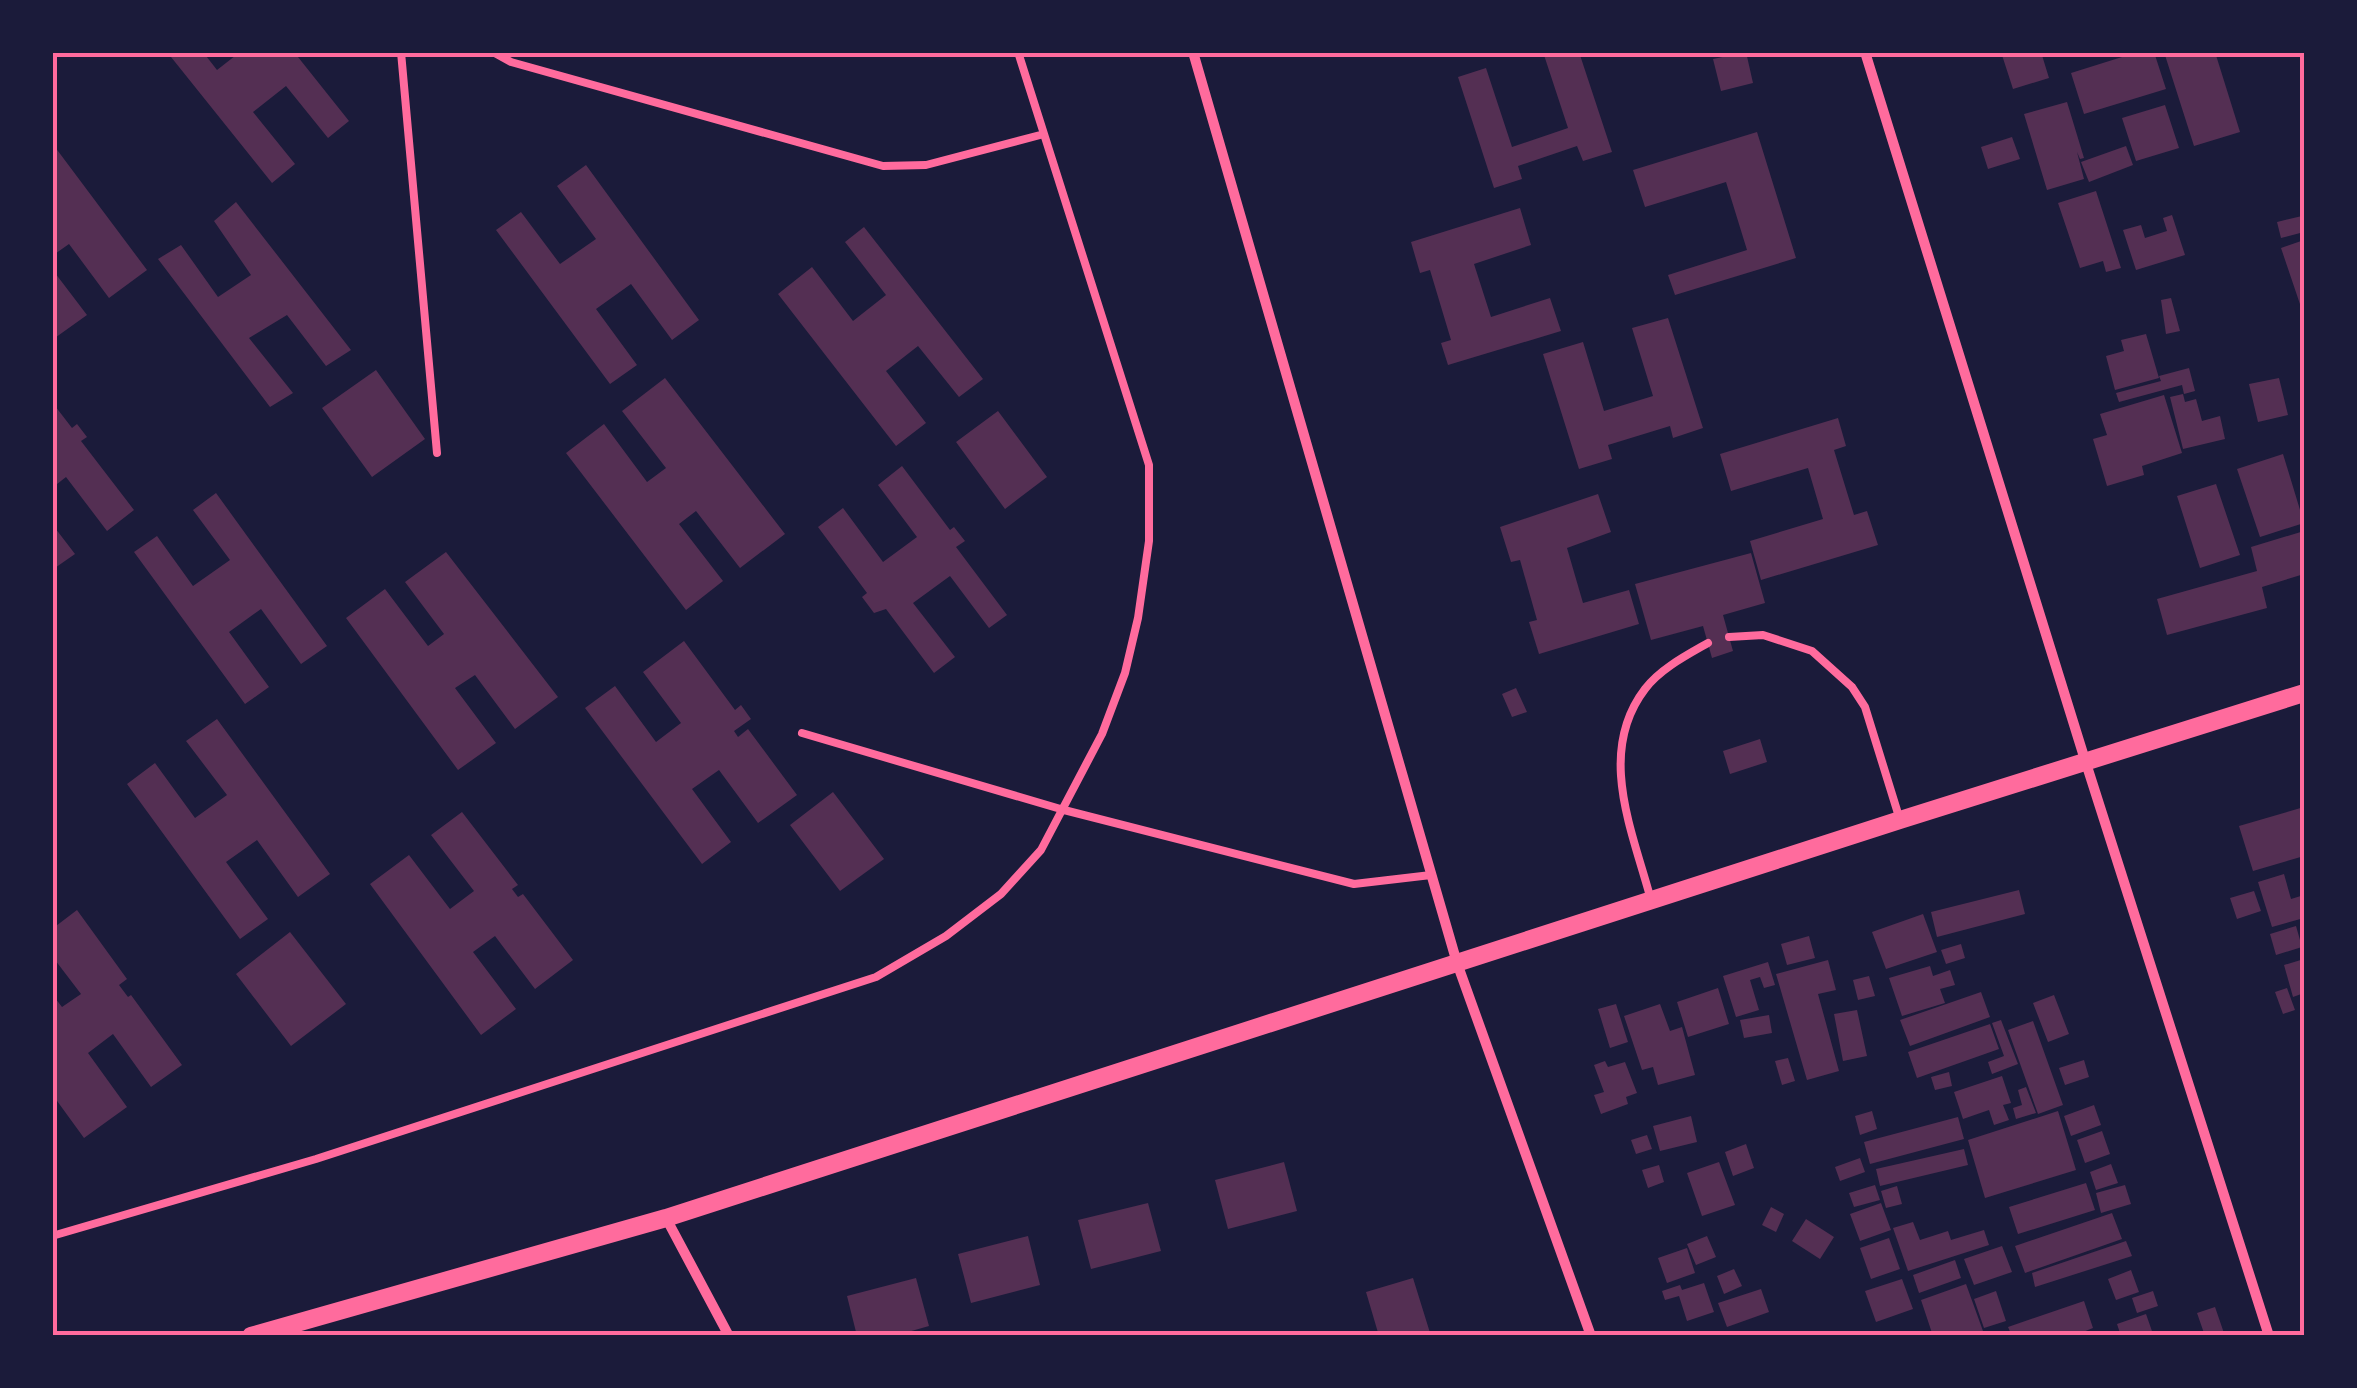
<svg xmlns="http://www.w3.org/2000/svg" width="2357" height="1388" viewBox="0 0 2357 1388" font-family="'PT Serif',serif">
  <style>
    .building { fill: #542f53 }
    .lines { fill: none; stroke-linecap: round; stroke-linejoin: round }
    .service { stroke: #ff6b9d; stroke-width: 8 }
    .minor { stroke: #ff6b9d; stroke-width: 10 }
    .tertiary { stroke: #ff6b9d; stroke-width: 18 }
    .neatline { fill: none; stroke: #ff6b9d; stroke-width: 4 }
  </style>
  <rect width="100%" height="100%" fill="#1b1b3a"/>
  <path class="building" d="M167,52H203L217,70L240,52H294L349,121L328,138L286,86L253,112L295,164L272,183Z
    M1543,52H1579L1612,152L1583,161L1577,146L1518,166L1522,179L1494,188L1458,77L1486,68L1512,147L1568,128Z
    M1746,52L1753,83L1721,91L1713,59Z
    M2001,52H2041L2049,78L2013,89Z
    M2138,52H2154L2166,89L2084,114L2071,73Z
    M2164,52H2215L2240,132L2194,146Z
    M2067,102L2084,158L2080,159L2077,152L2084,179L2047,190L2024,114Z
    M2165,105L2179,148L2136,161L2122,118Z
    M1757,132L1796,258L1675,295L1668,275L1747,250L1726,182L1645,207L1633,170Z
    M2012,137L2020,159L1988,169L1981,147Z
    M52,143L147,270L109,298L69,244L52,256Z
    M2126,146L2133,165L2089,182L2081,162Z
    M586,165L699,320L672,340L631,284L596,309L637,365L610,384L496,230L521,212L560,264L596,239L557,186Z
    M2096,191L2121,268L2106,272L2103,261L2080,268L2058,203Z
    M236,202L351,350L326,366L287,315L249,338L293,393L270,407L158,259L181,245L218,297L251,275L214,221Z
    M1520,208L1531,245L1474,264L1491,317L1550,298L1561,331L1448,365L1441,343L1451,340L1430,270L1420,273L1411,242Z
    M2172,215L2185,255L2136,270L2123,230L2141,225L2145,238L2167,231L2163,218Z
    M2302,216L2304,232L2281,238L2277,222Z
    M864,227L983,379L959,397L918,346L886,371L926,423L896,446L778,294L812,267L853,321L886,295L845,242Z
    M2304,240V316L2281,248Z
    M52,269L87,315L52,340Z
    M2171,298L2180,331L2166,334L2161,300Z
    M1668,318L1703,428L1673,438L1670,426L1608,445L1612,459L1579,469L1543,354L1583,342L1604,411L1653,396L1632,328Z
    M2146,334L2159,378L2115,390L2106,356L2124,351L2121,340Z
    M2189,368L2195,391L2184,394L2182,385L2119,402L2116,393L2161,381L2159,376Z
    M376,370L425,439L372,477L322,408Z
    M665,378L785,534L740,568L696,511L679,524L723,581L686,610L566,453L604,424L647,482L666,468L622,411Z
    M2279,378L2288,415L2258,422L2249,384Z
    M2183,394L2185,402L2196,399L2202,421L2220,416L2225,439L2183,449L2170,397Z
    M2164,395L2182,453L2142,466L2144,475L2107,486L2093,439L2107,435L2100,414Z
    M52,402L72,428L77,424L87,437L81,441L134,510L107,531L66,477L52,488Z
    M998,411L1047,477L1005,509L956,442Z
    M1838,418L1846,446L1834,450L1854,515L1867,511L1878,545L1761,580L1750,541L1823,519L1808,468L1731,491L1720,454Z
    M2283,454L2304,523L2260,537L2237,469Z
    M902,466L950,530L954,527L965,541L956,547L1007,615L989,628L950,576L913,603L955,657L934,673L886,609L874,613L862,597L867,593L818,527L843,508L883,562L917,537L878,485Z
    M2216,484L2240,555L2200,568L2177,496Z
    M216,493L327,646L301,664L261,609L229,632L269,687L245,704L134,552L157,536L193,586L230,560L193,510Z
    M1598,494L1611,532L1567,548L1583,603L1629,590L1639,624L1539,654L1529,622L1537,620L1520,560L1511,562L1500,527Z
    M52,524L75,554L52,570Z
    M2304,531V574L2262,587L2267,608L2167,635L2157,599L2257,571L2251,547Z
    M446,552L558,697L515,729L475,675L455,688L496,743L458,770L346,618L385,589L428,646L444,634L405,582Z
    M1751,553L1765,603L1723,615L1733,651L1712,658L1703,626L1651,640L1635,584Z
    M684,641L735,710L741,705L751,719L734,731L738,737L748,729L797,795L758,823L719,770L692,789L731,842L702,864L585,708L615,686L656,742L681,723L643,672Z
    M1516,688L1527,712L1512,717L1502,694Z
    M217,719L330,874L298,897L257,840L226,862L268,919L240,939L127,784L155,763L195,818L227,795L186,741Z
    M1760,739L1767,762L1730,774L1723,751Z
    M833,792L884,859L840,891L790,825Z
    M2304,807V856L2253,871L2239,826Z
    M462,812L518,885L512,889L518,897L523,894L573,960L535,989L495,936L473,952L516,1009L481,1035L370,884L409,855L450,909L474,891L431,835Z
    M2284,874L2291,899L2304,895V918L2272,927L2258,882Z
    M2019,890L2025,914L1937,937L1931,912Z
    M2254,891L2261,911L2237,919L2230,898Z
    M77,910L127,979L119,985L128,997L131,995L182,1065L151,1087L113,1034L88,1053L127,1107L84,1138L52,1094V994L62,1007L81,994L52,956V929Z
    M1923,914L1937,952L1886,969L1872,932Z
    M2296,926L2302,947L2276,955L2270,934Z
    M290,932L346,1004L291,1046L236,974Z
    M1809,936L1815,958L1787,965L1781,944Z
    M1961,944L1965,958L1946,964L1941,950Z
    M2304,959V993L2293,997L2284,965Z
    M1828,960L1836,990L1818,994L1839,1071L1807,1080L1776,974Z
    M1768,962L1775,985L1764,988L1760,977L1750,980L1759,1010L1736,1017L1723,976Z
    M1930,966L1933,976L1950,970L1955,985L1940,989L1945,1003L1902,1016L1889,978Z
    M1869,976L1875,996L1858,1000L1853,980Z
    M1718,988L1729,1024L1688,1037L1677,1002Z
    M2287,988L2295,1010L2283,1014L2275,992Z
    M1981,992L1990,1017L1910,1046L1900,1020Z
    M2054,995L2069,1034L2048,1042L2033,1003Z
    M1616,1004L1628,1042L1610,1048L1598,1009Z
    M1660,1004L1670,1031L1682,1027L1695,1075L1658,1085L1653,1067L1642,1070L1624,1016Z
    M1857,1010L1867,1056L1843,1061L1834,1014Z
    M1769,1015L1772,1033L1744,1038L1740,1020Z
    M2001,1020L2018,1064L1992,1074L1988,1062L2004,1056L1992,1023Z
    M2033,1021L2063,1105L2038,1114L2008,1030Z
    M1990,1024L1999,1049L1917,1078L1908,1052Z
    M1788,1058L1795,1081L1782,1085L1775,1061Z
    M2084,1060L2089,1077L2065,1085L2059,1068Z
    M1605,1061L1608,1067L1625,1062L1637,1093L1626,1097L1628,1104L1601,1114L1594,1095L1604,1092L1594,1065Z
    M1949,1072L1952,1086L1935,1090L1931,1077Z
    M2002,1076L2011,1103L2003,1105L2009,1120L1994,1125L1989,1110L1963,1119L1954,1092Z
    M2026,1087L2036,1113L2016,1119L2013,1108L2022,1105L2018,1090Z
    M2094,1105L2101,1125L2071,1136L2064,1116Z
    M1872,1111L1877,1129L1860,1135L1855,1116Z
    M2058,1111L2076,1170L1985,1198L1968,1140Z
    M1691,1116L1697,1142L1660,1151L1653,1126Z
    M1958,1117L1964,1139L1870,1164L1864,1142Z
    M2102,1131L2110,1154L2085,1163L2077,1140Z
    M1647,1135L1652,1149L1636,1154L1631,1140Z
    M1746,1144L1754,1168L1733,1176L1725,1152Z
    M1964,1149L1968,1165L1880,1186L1876,1169Z
    M1860,1158L1865,1172L1840,1181L1835,1167Z
    M1284,1162L1297,1211L1228,1229L1215,1180Z
    M1719,1162L1735,1205L1702,1216L1687,1173Z
    M2111,1164L2118,1183L2096,1190L2090,1172Z
    M1659,1165L1664,1182L1648,1188L1642,1170Z
    M2086,1183L2095,1210L2018,1234L2009,1207Z
    M1875,1185L1880,1200L1854,1207L1849,1193Z
    M2125,1185L2131,1204L2101,1213L2096,1193Z
    M1897,1186L1902,1204L1886,1208L1881,1191Z
    M1148,1203L1161,1251L1091,1269L1078,1220Z
    M1881,1203L1891,1230L1860,1241L1850,1214Z
    M1771,1207L1784,1214L1776,1232L1762,1225Z
    M2112,1213L2122,1239L2025,1273L2015,1246Z
    M1806,1219L1834,1237L1820,1259L1792,1241Z
    M1913,1222L1920,1240L1948,1231L1951,1240L1984,1230L1989,1245L1908,1271L1893,1228Z
    M1028,1236L1040,1285L971,1303L958,1254Z
    M1707,1236L1716,1257L1696,1265L1687,1244Z
    M1889,1238L1900,1269L1871,1279L1860,1248Z
    M2126,1241L2132,1256L2035,1287L2032,1273Z
    M2002,1246L2012,1272L1974,1285L1964,1259Z
    M1687,1248L1695,1273L1667,1283L1658,1258Z
    M1955,1260L1961,1278L1919,1293L1913,1275Z
    M1734,1269L1742,1286L1724,1294L1717,1276Z
    M2131,1270L2139,1292L2116,1300L2108,1279Z
    M916,1278L929,1326L894,1336H857L847,1296Z
    M1413,1278L1431,1336H1379L1366,1292Z
    M1902,1279L1913,1309L1876,1322L1865,1291Z
    M1704,1283L1714,1312L1687,1321L1679,1296L1665,1300L1662,1291L1680,1285L1682,1290Z
    M1966,1284L1983,1331L1969,1336H1933L1921,1300Z
    M1761,1289L1769,1312L1727,1327L1718,1303Z
    M1996,1291L2006,1321L1984,1328L1974,1299Z
    M2153,1291L2158,1306L2137,1313L2132,1298Z
    M2084,1301L2093,1328L2073,1336H2012L2008,1327Z
    M2215,1307L2225,1336H2205L2197,1313Z
    M2146,1314L2153,1334L2121,1336L2117,1324Z"/>
  <g class="lines">
    <path class="service" d="M401,52L437,453
      M493,52L511,62L883,166L926,165L1044,134
      M1729,637L1763,635L1812,651L1852,687L1865,707L1900,820
      M802,733L1064,810L1354,884L1431,875
      M1651,900C1633,832 1596,753 1645,689C1660,669 1687,655 1708,643
      M52,1236L316,1159L876,977L946,936L1001,894L1041,850L1102,734L1125,673L1138,618L1149,541V465L1018,52"/>
    <path class="minor" d="M1193,52L1457,963L1591,1336
      M1865,52L2085,760L2269,1336
      M666,1218L729,1336"/>
    <path class="tertiary" d="M251,1336L666,1218L1900,820L2304,693"/>
  </g>
  <rect width="2357" height="1388" fill="none" stroke="#1b1b3a" stroke-width="110"/>
  <rect x="55" y="55" width="2247" height="1278" class="neatline"/>
</svg>
